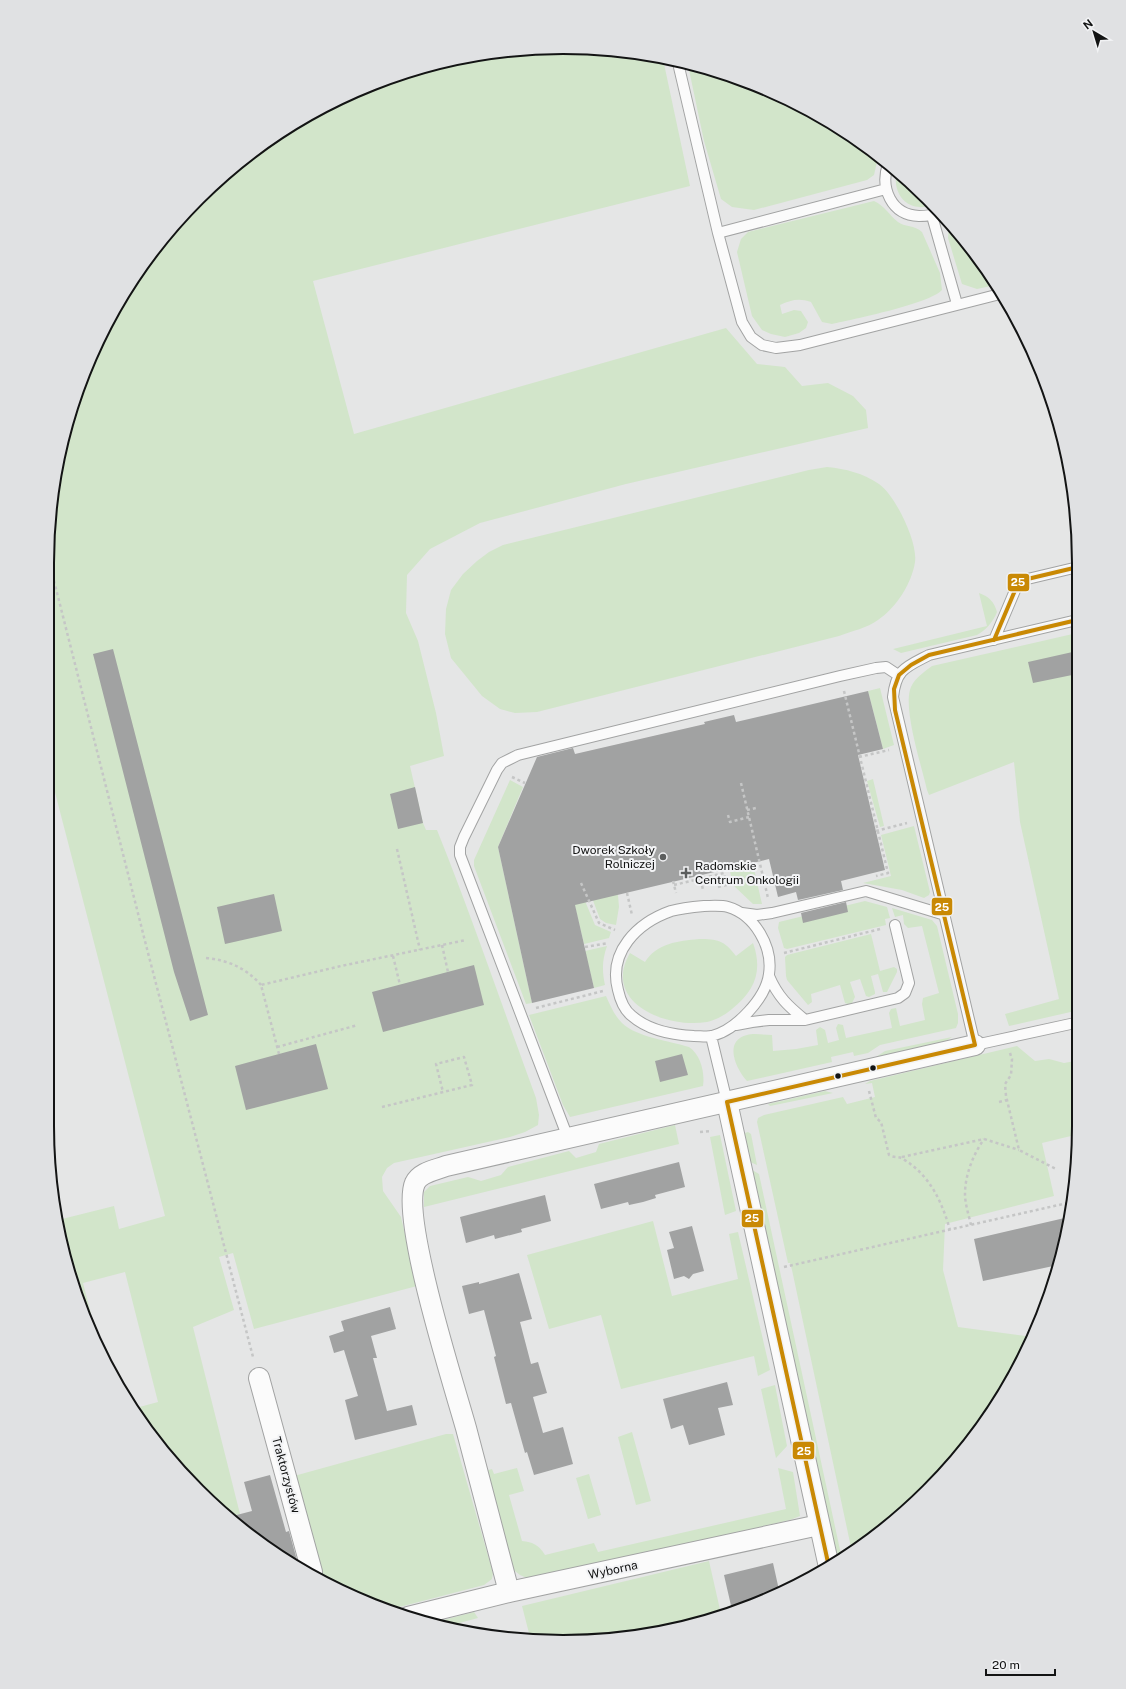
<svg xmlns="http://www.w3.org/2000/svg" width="1126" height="1689" viewBox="0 0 1126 1689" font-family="'Public Sans',sans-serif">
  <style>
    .green { fill: #d2e5ca }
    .building { fill: #a1a2a2 }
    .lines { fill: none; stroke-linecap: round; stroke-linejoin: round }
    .lane-casing { stroke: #a2a3a3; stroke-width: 12 }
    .street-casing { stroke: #a2a3a3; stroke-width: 22 }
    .path { stroke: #c5c6c6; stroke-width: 2.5; stroke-dasharray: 3 3; stroke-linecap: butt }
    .lane { stroke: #fbfbfb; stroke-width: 10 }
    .street { stroke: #fbfbfb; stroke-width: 20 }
    .bus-1-casing { stroke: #f2f3f5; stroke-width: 7 }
    .bus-1 { stroke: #c98904; stroke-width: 4 }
    .poi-dot { fill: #5c5e5e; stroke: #f2f3f5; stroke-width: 1.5 }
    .bus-dot { fill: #131414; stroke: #f2f3f5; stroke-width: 1.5 }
    .labels { text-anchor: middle; stroke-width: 4; stroke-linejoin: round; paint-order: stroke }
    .poi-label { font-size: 12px; fill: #131414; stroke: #f2f3f5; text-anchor: end }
    .street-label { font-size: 12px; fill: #131414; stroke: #f2f3f5 }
    .rim { fill: none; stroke: #131414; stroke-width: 2 }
    .line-badge { stroke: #f2f3f5; stroke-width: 1.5 }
    .badge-label { font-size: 11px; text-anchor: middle; font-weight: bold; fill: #fff }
  </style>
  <rect width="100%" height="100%" fill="#e5e6e6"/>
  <path class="green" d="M529,48L631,51L663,59L690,186L313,281L354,434L726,328L757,364L785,367L802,386L828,383L853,396L866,410L868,428L626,484L480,523L430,549L407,575L406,613L418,641L436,713L444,756L410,766L423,823L426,830H437C473,919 503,1009 536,1098L539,1115L538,1125L525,1132L510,1137L394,1163L387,1168L382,1177L383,1191L401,1217L417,1286L254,1329L233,1253L219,1257L234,1310L193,1327L240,1514L229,1517L175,1466L132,1409L158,1402L125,1272L83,1283L97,1337L74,1292L58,1220L114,1206L119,1229L165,1216L51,777V495L74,397L100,335L175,223L249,153L335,100L430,65Z
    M688,65L729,74L821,116L878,157L874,175L867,180L754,210L732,207L721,199L704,141Z
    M897,170L903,175L932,205C907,214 891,193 897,170Z
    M874,201C885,206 889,215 898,222C904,227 915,225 922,232L940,273L942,290C929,304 854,319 832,324L822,322L811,302C799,298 791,300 780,305L782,314L794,310L801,311L808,322L806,328L799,333L785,337L771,334L762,330L752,316L737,252L741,239L748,232Z
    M949,224L973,249L995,285L977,289L962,284L948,238Z
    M827,467C846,469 863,473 879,484C895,495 918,542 915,562C912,583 896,608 878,620C867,628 852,631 839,636L537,712L515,713L500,709L482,696L451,658L445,634L446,609L451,590L463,574L477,561L489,552L503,545L809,470Z
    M979,593C989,597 994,601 997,612C993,622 986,630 977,635L901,653L893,649L987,626Z
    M1077,633L1075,1011L1009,1026L1005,1014L1059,999L1020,822L1014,762L929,795L927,790C922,767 902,707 911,687C915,678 924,672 932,666Z
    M880,688L894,745L883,749L868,691Z
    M873,779L884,826L880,827L867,781Z
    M510,780L523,787L498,847L532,1003L526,1004L474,866V860Z
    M914,826L930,892L929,895L924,898L902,890L863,883L891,876L881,835Z
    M745,830L762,904H753L733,885L730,871L740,868L739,866Z
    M586,882L618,895L619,907L616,925L606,923L600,919Z
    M578,884L595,925L611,932L609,938L584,944L570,886Z
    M865,901L887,907L890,918L885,919L886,925L787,949L784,948L778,928L779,922Z
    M892,908L932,920L937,926L958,1014V1023L956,1028L880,1045L868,1053L854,1056L853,1052L831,1057L832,1062L747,1081C736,1069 723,1041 747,1035C754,1033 764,1035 772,1035L773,1051L796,1049L818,1045L816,1030L820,1027L825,1030L828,1043L839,1040L836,1028L838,1024L843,1025L846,1038L892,1028L889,1013L891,1009L896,1008L900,1026L925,1020L922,1004L923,998L939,993L922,926L908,928L904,924L903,915L895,917Z
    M871,934L880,971L894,967L897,969V972L887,992H883L878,974L871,976L875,992V994L869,997L866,996L860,979L850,982L855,997L852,1003L848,1004L845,1003L840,985L811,994L812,1002L808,1005L787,980L786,976L785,957L787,955Z
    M699,939C717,939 724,940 736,956L753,943C763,971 755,991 732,1009C725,1015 716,1020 707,1022C667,1029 601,1003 630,953L645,962C657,943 678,941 699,939Z
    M607,946C602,960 602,971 605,985L594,988L585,951Z
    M606,996C610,1005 614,1015 622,1023C636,1037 670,1041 689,1047C701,1055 705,1073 703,1086L570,1117L563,1105L529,1015Z
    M952,1037L943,1043L870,1061L885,1051Z
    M1017,1046L1035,1061L1049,1059L1064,1063L1075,1061V1135L1042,1143L1054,1196L945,1224L943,1270L958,1327L1033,1337L1026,1354L951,1466L877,1535L852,1552L792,1270L790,1263H788L757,1122L758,1118L764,1115L843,1097L847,1104L875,1097L872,1083L865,1084L870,1081Z
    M825,1091L833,1093L770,1106L768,1104Z
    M675,1125L679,1144L424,1207V1192L430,1186L468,1177L481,1181L501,1175L508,1167L569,1151L576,1158L596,1152L599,1144Z
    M748,1132L751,1134L757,1165L748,1161L742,1134Z
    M720,1135L736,1211L725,1215L710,1137Z
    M749,1168L759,1174L842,1559L836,1563Z
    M653,1221L672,1296L738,1279L729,1234L738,1232L770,1370L758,1376L754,1356L621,1389L601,1315L549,1329L527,1255Z
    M775,1385L787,1446L776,1458L761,1389Z
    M632,1432L651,1501L636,1505L618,1437Z
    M446,1434H453L493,1573L492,1579L484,1585L388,1610L366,1603L323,1578L294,1476Z
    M517,1468L524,1491L509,1495L522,1541C533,1542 539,1545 545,1555L594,1543L598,1552L786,1509L778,1468L793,1472L800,1516L790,1520L529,1579L520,1575L511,1568L485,1471L492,1469L494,1474Z
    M589,1474L601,1515L588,1519L576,1478Z
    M709,1561L721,1614L696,1624L597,1641H531L522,1606Z
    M474,1612L478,1618L444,1627L428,1624Z"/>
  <path class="building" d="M113,649L208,1015L190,1021L174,972L93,654Z
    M1077,651V674L1033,683L1028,662Z
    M868,691L883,749L858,755L885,870L841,881L843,890L798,900L796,892L778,897L769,859L575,905L594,988L532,1003L498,847L537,757L573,748L575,754L705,724L704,722L734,715L736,722Z
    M415,787L423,823L398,829L390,794Z
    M274,894L282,931L225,944L217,907Z
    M846,902L848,912L803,923L801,913Z
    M474,965L484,1005L383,1032L372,992Z
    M316,1044L328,1089L246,1110L235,1066Z
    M682,1054L688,1075L660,1082L655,1061Z
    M679,1162L685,1187L655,1195L656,1198L643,1202L629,1205L628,1202L601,1209L594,1184Z
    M545,1195L551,1221L521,1229L522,1232L495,1239L494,1235L466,1243L460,1217Z
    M1069,1217L1058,1265L983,1281L974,1239Z
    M692,1226L704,1271L693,1274L689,1279L684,1276L674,1279L667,1250L674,1248L669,1232Z
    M519,1273L532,1319L520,1322L531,1364L538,1362L547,1393L533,1397L543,1433L563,1427L573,1464L534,1475L527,1452L525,1453L511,1403L506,1404L494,1357L496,1356L484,1310L469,1314L462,1286L479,1282V1284Z
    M390,1307L396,1329L371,1336L377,1358H373L387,1411L412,1405L417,1425L355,1440L345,1400L358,1396L344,1350L334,1353L329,1336L344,1331L341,1321Z
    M727,1382L733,1405L718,1408L725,1435L689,1445L683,1425L671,1429L663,1399Z
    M270,1475L286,1532L289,1531L298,1564L249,1535L229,1517L252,1511L244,1482Z
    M773,1563L779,1590L732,1610L724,1575Z"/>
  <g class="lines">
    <defs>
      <path id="lane" d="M678,63L718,233L742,322L751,337L762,345L776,348L800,345L1000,294
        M888,164C880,188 891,215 919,216C926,216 931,216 937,213
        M932,216L957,304
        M718,233L886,189
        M994,640L1019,581L1078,567
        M704,906C712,906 721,905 728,907C755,915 773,947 769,974C766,998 736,1030 712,1036C707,1037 700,1036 694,1036C674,1035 648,1030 632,1016C624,1010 620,999 618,990C608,952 637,923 671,911C682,908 693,907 704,906Z
        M742,913L757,915L772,913L866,891L945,915
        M769,976C778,997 788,1006 805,1020
        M1075,1023L975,1045L893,697C896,669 906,667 929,655L1077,620
        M736,1025L752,1022L769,1020H805L898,998L905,993L909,983L895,925
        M711,1036L727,1102
        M568,1138L460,855V847L464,837L497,770L502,763L518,755L840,676L876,668L886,667L898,675"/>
      <path id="street" d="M727,1102L829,1567
        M259,1378L312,1572
        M509,1592C495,1537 480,1483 466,1428C454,1385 400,1217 415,1183C420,1172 436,1170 446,1166L975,1045
        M408,1617L509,1592L819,1525"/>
    </defs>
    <use href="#lane" class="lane-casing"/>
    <use href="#street" class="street-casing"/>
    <path class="path" d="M51,569L147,949L253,1357
      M844,691L888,873L876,876
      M859,757L889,750
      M512,777L525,783
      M741,783L768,898
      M747,810L756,808
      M728,815L730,822L749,817
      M876,831L907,823
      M397,849L420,950
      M673,881L676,893
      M581,883L599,923L615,930
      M674,885L724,873L726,880L702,885L703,890
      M718,887L731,884
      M627,893L632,915
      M442,945L448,972
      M585,947L608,943
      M784,953L880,929
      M393,956L400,985
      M206,958C228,960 246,968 261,985
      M536,1008L603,991
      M277,1047L358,1025
      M1010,1053L1012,1059L1011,1075L1005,1084L1006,1096L1019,1150L1056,1169
      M279,1054L261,985L341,966L466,940
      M869,1091L876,1118L881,1122L883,1130L889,1155C894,1158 899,1156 903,1159C930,1175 942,1202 950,1230
      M999,1102L1007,1100
      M382,1107L472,1085L464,1057L436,1064L443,1092
      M700,1132L712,1131
      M902,1157L984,1139L1019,1150
      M971,1225C969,1216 965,1204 965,1194C965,1175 973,1155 984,1139
      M784,1267L1072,1202"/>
    <use href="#lane" class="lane"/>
    <use href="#street" class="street"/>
    <defs>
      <path id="bus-1" d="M994,640L1019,581L1078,567
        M975,1045L895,710L894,689L899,675L911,665L929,655L1077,620
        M727,1102L829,1567
        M727,1102L975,1045"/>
    </defs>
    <use href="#bus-1" class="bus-1-casing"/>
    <use href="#bus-1" class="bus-1"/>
  </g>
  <g class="poi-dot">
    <circle cx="663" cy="857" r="4"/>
    <path d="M684 867h4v4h4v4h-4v4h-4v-4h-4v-4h4z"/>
  </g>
  <g class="bus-dot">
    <circle cx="873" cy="1068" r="3.5"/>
    <circle cx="838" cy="1076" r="3.5"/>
  </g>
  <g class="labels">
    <g class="poi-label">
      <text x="655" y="854">Dworek Szkoły<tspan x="655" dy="14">Rolniczej</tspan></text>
      <text x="695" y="870" text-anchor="start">Radomskie<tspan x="695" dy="14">Centrum Onkologii</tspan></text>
    </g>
    <g class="street-label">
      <text transform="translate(286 1475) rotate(75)" y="4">Traktorzystów</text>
      <text transform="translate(613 1570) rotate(-12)" y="4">Wyborna</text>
    </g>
  </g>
  <path d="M0 0H1126V1689H0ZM563 54H563A509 509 0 0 1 1072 563V1126A509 509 0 0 1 563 1635H563A509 509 0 0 1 54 1126V563A509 509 0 0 1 563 54Z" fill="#e0e1e3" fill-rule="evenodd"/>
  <path class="rim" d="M563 54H563A509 509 0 0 1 1072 563V1126A509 509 0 0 1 563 1635H563A509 509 0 0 1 54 1126V563A509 509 0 0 1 563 54Z"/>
  <g class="line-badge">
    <rect x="1007" y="573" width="23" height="19" rx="4" fill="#c98904"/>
    <rect x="931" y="897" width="22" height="19" rx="4" fill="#c98904"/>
    <rect x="741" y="1209" width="23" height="19" rx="4" fill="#c98904"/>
    <rect x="792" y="1441" width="23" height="19" rx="4" fill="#c98904"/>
  </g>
  <g class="badge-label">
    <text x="1018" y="586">25</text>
    <text x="942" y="911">25</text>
    <text x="752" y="1222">25</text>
    <text x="804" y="1455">25</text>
  </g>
  <g transform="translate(1094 32) rotate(322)" stroke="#f2f3f5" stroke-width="3" paint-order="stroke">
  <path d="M0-3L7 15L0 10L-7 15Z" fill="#131414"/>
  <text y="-6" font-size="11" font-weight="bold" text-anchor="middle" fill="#131414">N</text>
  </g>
  <path d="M986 1669v6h69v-6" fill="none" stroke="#131414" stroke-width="2"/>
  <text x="992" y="1669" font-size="12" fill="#131414" stroke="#f2f3f5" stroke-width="3" paint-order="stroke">20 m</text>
</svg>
